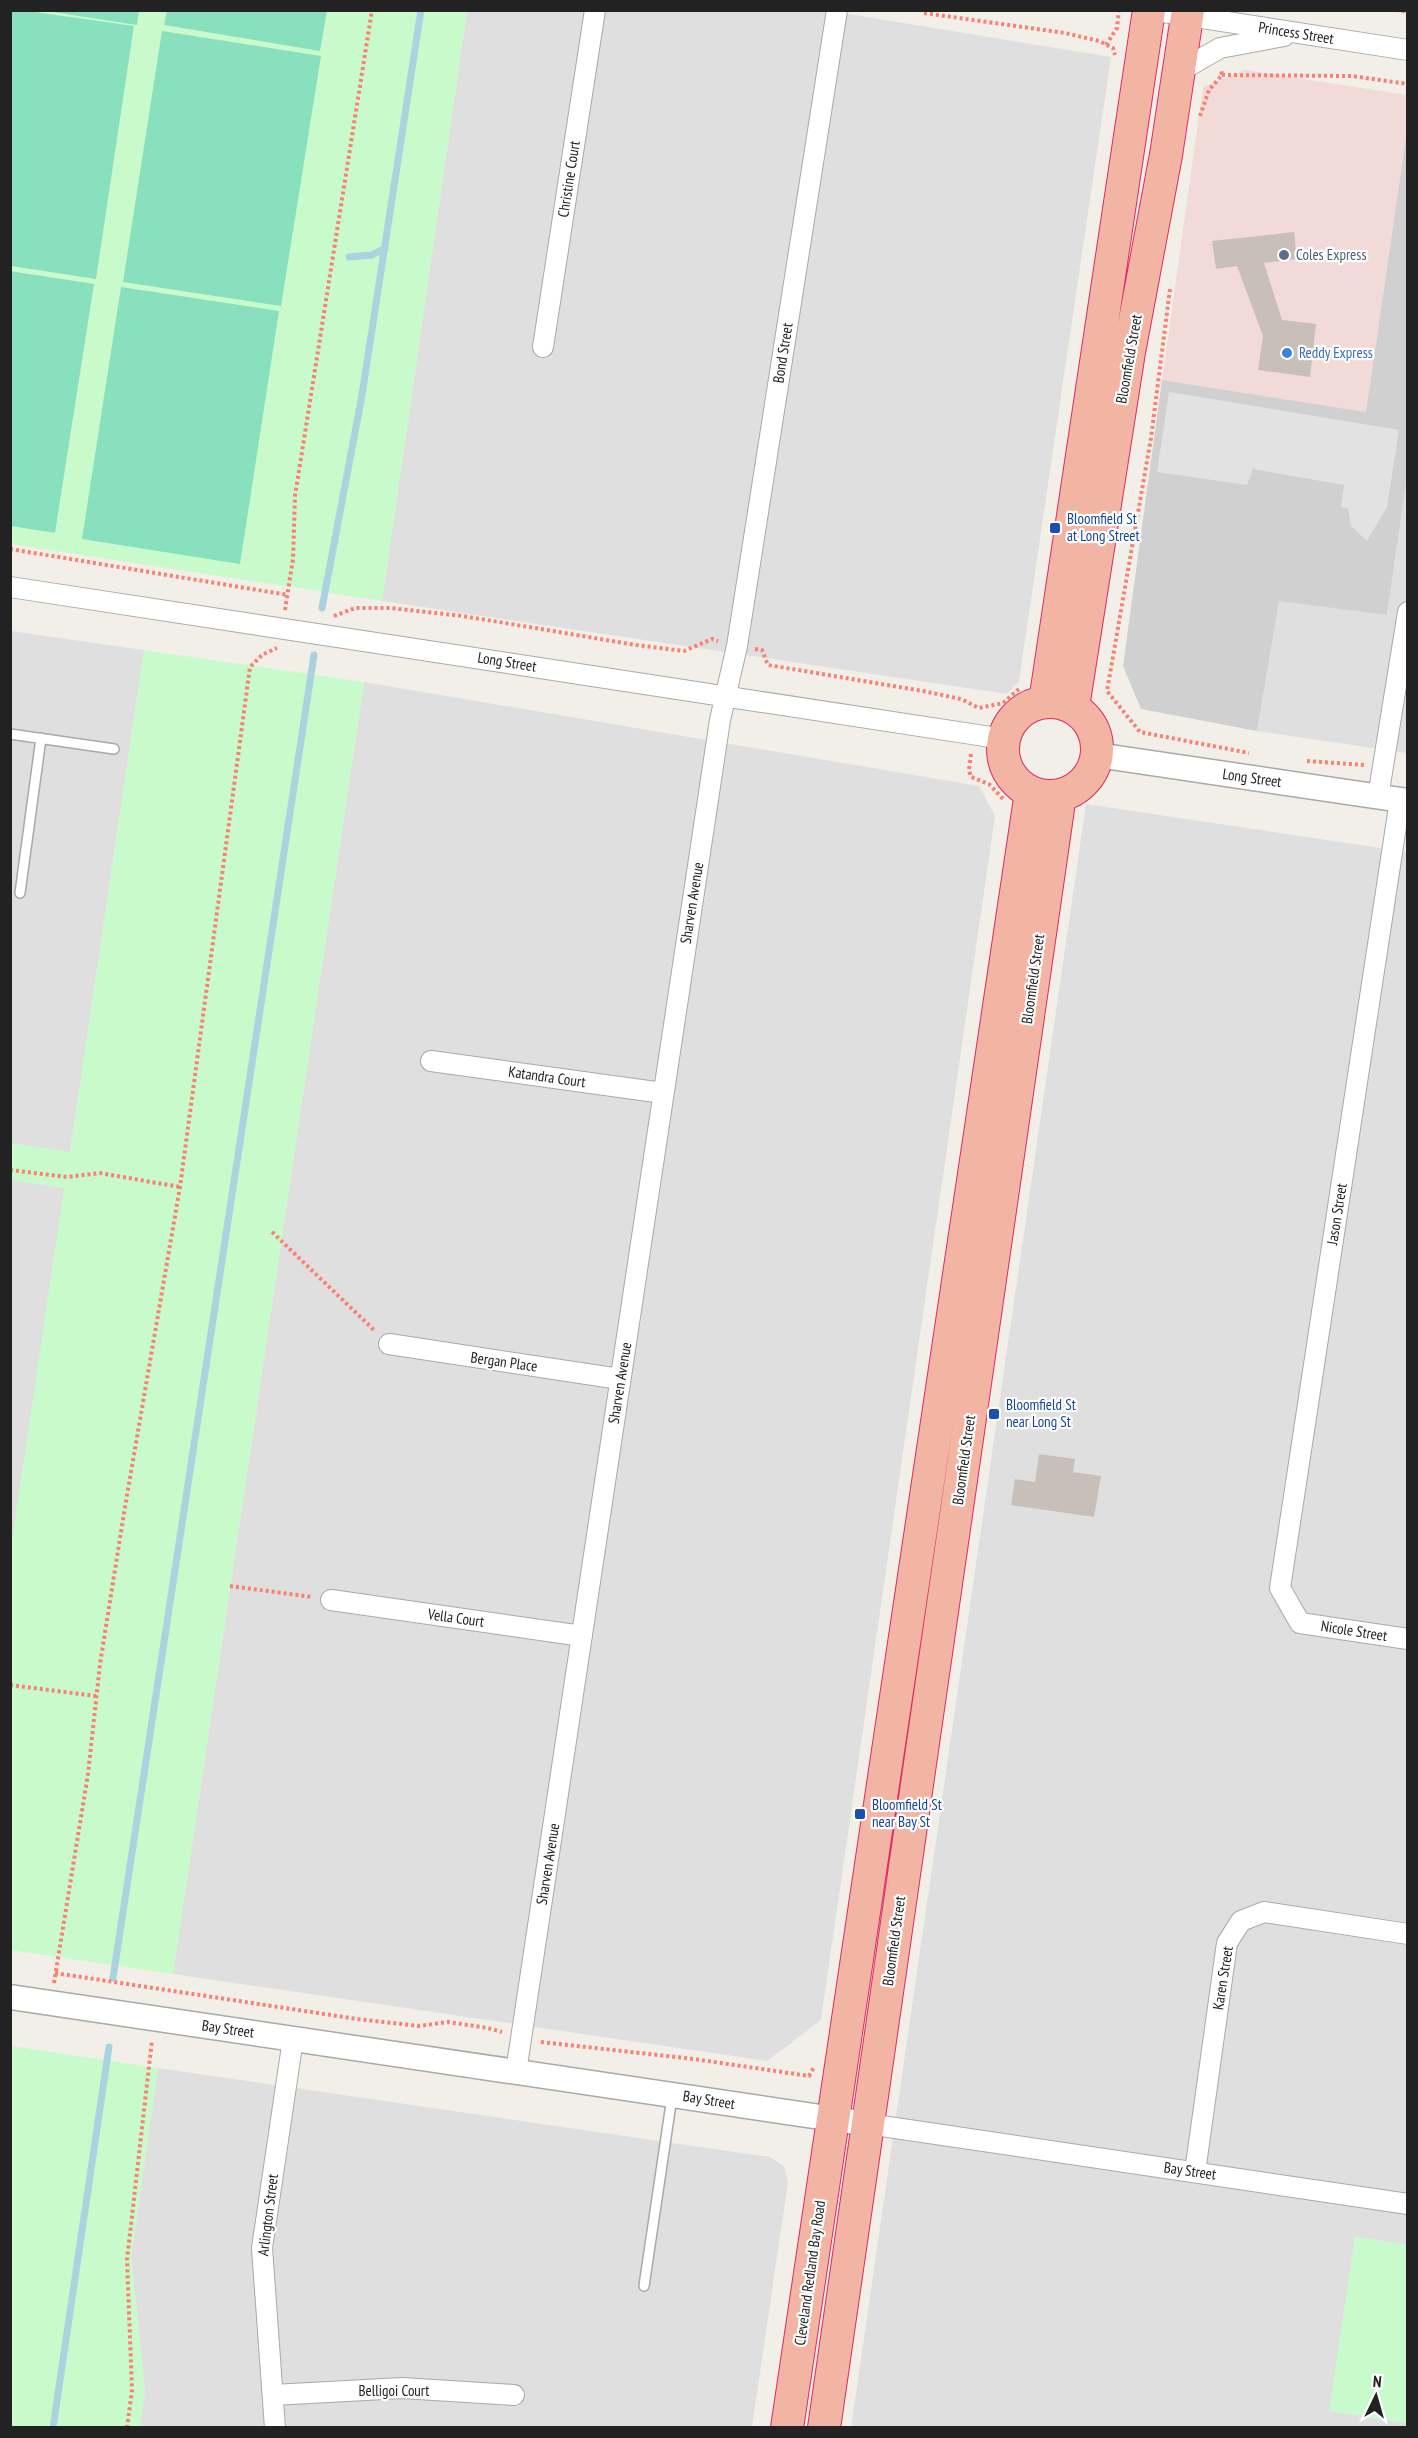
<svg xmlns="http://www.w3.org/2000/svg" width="1418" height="2438" viewBox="0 0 1418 2438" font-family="'PT Sans Narrow',sans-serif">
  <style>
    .residential { fill: #e0dfdf }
    .commercial { fill: #f2dad9 }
    .religious { fill: #d0d0d0 }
    .park { fill: #c8facc }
    .pitch { fill: #88e0be }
    .parking { fill: #e2e2e2 }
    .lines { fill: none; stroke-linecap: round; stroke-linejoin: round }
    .stream { stroke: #aad3df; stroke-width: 7 }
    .building { fill: #c7bfb8 }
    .service-casing { stroke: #a9a9a9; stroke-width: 12 }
    .minor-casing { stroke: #a9a9a9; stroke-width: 22 }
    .tertiary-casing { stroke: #a9a9a9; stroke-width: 27 }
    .trunk-casing { stroke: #dc2a67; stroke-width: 34 }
    .path { stroke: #fa8072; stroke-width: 4; stroke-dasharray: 3 3; stroke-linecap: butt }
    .service { stroke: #fff; stroke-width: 9 }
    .minor { stroke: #fff; stroke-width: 20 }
    .tertiary { stroke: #fff; stroke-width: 24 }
    .trunk { stroke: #f2b4a3; stroke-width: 32 }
    .service-dot { fill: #5c6f8a; stroke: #fff; stroke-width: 2 }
    .shop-dot { fill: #3f7fe0; stroke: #fff; stroke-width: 2 }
    .transit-dot { fill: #1a4fb4; stroke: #fff; stroke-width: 2 }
    .labels { text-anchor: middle; stroke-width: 4.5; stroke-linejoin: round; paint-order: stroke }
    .street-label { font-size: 15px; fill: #222; stroke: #fff }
    .service-label { font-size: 15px; fill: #4e5e75; stroke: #fff; text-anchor: start }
    .shop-label { font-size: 15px; fill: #366cbe; stroke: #fff; text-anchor: start }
    .transit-label { font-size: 15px; fill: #164399; stroke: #fff; text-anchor: start }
  </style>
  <rect width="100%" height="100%" fill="#f2efe9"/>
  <path class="residential" d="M467,11H830L1111,57L1019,681L1007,694L382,601Z
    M1407,477V753L1257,731L1279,600L1387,615Z
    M11,631L144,650L11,1554Z
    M364,682L979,786L995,816L821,2020L767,2061L173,1974Z
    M1086,804L1407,852L1408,2245L1355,2237L1330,2411L1407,2423V2427L851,2428Z
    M158,2068L770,2157L784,2166L788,2182L752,2427L140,2428L145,2389L131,2257Z"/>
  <path class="commercial" d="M1245,70L1407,95V130L1366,412L1162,380L1203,87Z"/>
  <path class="religious" d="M1407,130V477L1387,615L1279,601L1257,731L1141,709L1123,666L1162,380L1366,412Z"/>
  <path class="park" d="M28,11H46L136,24L139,11H167L164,25L320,50L327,11H467L382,601L11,544V526L55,533L94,284L11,271L10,266L96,278L134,27Z
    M144,650L364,682L173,1974L10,1950V1554L64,1188L11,1180V1143L70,1152Z
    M10,2046L158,2068L131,2257L145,2389L140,2427H11Z
    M1355,2237L1407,2245V2423L1329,2411Z"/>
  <path class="pitch" d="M10,11H28L134,26L96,279L11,266Z
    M46,11L139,10V11L137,25Z
    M167,11V10L327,11L320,51L164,25Z
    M162,31L321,56L281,306L123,282Z
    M10,271L94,284L55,533L11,526Z
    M121,287L279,311L240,564L82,539Z"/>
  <path class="parking" d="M1169,392L1399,430L1387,507L1367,541L1351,526L1348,508L1341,507L1344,485L1253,469L1247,485L1157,472Z"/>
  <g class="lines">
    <path class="stream" d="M349,257L372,255L385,248
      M322,608L362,395L421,10
      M113,1978L314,655
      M53,2428L109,2047"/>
  </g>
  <path class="building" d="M1294,232L1297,259L1264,263L1282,320L1316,324L1310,377L1258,370L1263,336L1237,266L1216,269L1212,241Z
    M1039,1454L1075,1459L1073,1472L1101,1476L1094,1517L1011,1505L1015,1479L1035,1482Z"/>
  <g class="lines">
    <defs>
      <path id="service" d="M10,734L114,749
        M20,893L41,738
        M644,2286L672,2097"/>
      <path id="minor" d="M1150,10L1408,50
        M1180,71L1220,48L1284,36
        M543,347L595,10
        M10,587L1004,739
        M1378,797L1408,612
        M1400,800L1280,1588L1300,1623L1408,1639
        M431,1061L663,1093
        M389,1344L620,1379
        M331,1600L582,1636
        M516,2072L720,720L737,646L837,10
        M868,2124L1408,2204
        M1195,2172L1227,1943L1241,1921L1264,1912L1408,1934
        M273,2395L402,2388L514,2395
        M275,2428L262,2248L293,2039"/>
      <path id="tertiary" d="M1097,755L1408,801
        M10,1997L868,2124"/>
      <path id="trunk" d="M1003 749a47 47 0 1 1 94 0a47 47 0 1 1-94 0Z
        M1045,702L1149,10
        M1073,707L1129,352L1166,155L1188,10
        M787,2428L1031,792
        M824,2428L1060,795"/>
    </defs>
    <use href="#service" class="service-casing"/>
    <use href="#minor" class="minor-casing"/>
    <use href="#tertiary" class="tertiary-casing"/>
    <use href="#trunk" class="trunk-casing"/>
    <path class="path" d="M1396,10L1408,12
      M924,13L1065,33L1099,41L1113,48L1115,55
      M1106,45L1117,28L1119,10
      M1222,75L1352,76L1408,84
      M1200,116L1209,90L1222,75L1221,70
      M1170,289L1151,438L1107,691L1140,732L1249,753
      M10,549L288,595
      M285,610L293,559L295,496L372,10
      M334,616L355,608H390L463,616L636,645L684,651L712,639L718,641
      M755,649L762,650L768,665L923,691L961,699L979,708L1003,703L1019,689
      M971,754L969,770L971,777L989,784L1004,800
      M1307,761L1365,765
      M10,1170L67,1177L100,1173L180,1187
      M272,1232L375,1331
      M230,1586L312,1597
      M10,1685L96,1696
      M55,1973L357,2019L419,2026L448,2022L488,2028L502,2032
      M54,1983L88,1774L100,1664L125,1507L180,1187L250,667L262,655L277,648
      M541,2042L694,2059L809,2076L814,2067
      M127,2428L132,2390L127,2260L152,2040"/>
    <use href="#service" class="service"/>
    <use href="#minor" class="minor"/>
    <use href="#tertiary" class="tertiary"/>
    <use href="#trunk" class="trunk"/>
  </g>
  <circle class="service-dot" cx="1284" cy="255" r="6"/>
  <circle class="shop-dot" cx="1287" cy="353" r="6"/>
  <g class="transit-dot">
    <rect x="1049" y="522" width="12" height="12" rx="3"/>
    <rect x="988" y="1408" width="12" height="12" rx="3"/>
    <rect x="854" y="1808" width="12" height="12" rx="3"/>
  </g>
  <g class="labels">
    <g class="street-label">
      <text transform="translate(1296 33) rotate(9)" y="5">Princess Street</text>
      <text transform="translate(569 179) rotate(-81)" y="5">Christine Court</text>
      <text transform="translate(783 353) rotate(-81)" y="5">Bond Street</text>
      <text transform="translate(1129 359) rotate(-80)" y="5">Bloomfield Street</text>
      <text transform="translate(507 662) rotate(9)" y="5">Long Street</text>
      <text transform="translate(1252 778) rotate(8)" y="5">Long Street</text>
      <text transform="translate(692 903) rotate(-81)" y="5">Sharven Avenue</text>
      <text transform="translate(1033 979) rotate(-82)" y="5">Bloomfield Street</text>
      <text transform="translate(547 1077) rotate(8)" y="5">Katandra Court</text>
      <text transform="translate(1337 1214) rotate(-81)" y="5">Jason Street</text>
      <text transform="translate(504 1362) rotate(8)" y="5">Bergan Place</text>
      <text transform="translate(620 1383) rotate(-81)" y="5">Sharven Avenue</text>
      <text transform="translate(964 1460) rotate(-82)" y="5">Bloomfield Street</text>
      <text transform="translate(456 1618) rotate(8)" y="5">Vella Court</text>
      <text transform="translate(1354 1631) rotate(9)" y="5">Nicole Street</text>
      <text transform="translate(548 1864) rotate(-81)" y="5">Sharven Avenue</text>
      <text transform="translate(894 1941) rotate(-82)" y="5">Bloomfield Street</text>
      <text transform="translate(1223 1978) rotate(-81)" y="5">Karen Street</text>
      <text transform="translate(228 2029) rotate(8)" y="5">Bay Street</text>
      <text transform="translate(709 2100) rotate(9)" y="5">Bay Street</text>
      <text transform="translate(1190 2171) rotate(8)" y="5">Bay Street</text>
      <text transform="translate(268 2215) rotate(-83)" y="5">Arlington Street</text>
      <text transform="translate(810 2273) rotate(-82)" y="5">Cleveland Redland Bay Road</text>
      <text x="394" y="2396">Belligoi Court</text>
    </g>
    <g class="service-label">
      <text x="1296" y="260">Coles Express</text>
    </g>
    <g class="shop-label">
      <text x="1299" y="358">Reddy Express</text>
    </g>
    <g class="transit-label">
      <text x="1067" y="524">Bloomfield St<tspan x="1067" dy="17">at Long Street</tspan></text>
      <text x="1006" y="1410">Bloomfield St<tspan x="1006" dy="17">near Long St</tspan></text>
      <text x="872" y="1810">Bloomfield St<tspan x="872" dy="17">near Bay St</tspan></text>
    </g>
  </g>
  <rect width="1418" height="2438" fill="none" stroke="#222222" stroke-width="24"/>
  <g transform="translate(1376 2396) rotate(5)" stroke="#ffffff" stroke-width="4.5" paint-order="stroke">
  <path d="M0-4.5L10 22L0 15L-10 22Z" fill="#222222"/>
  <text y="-9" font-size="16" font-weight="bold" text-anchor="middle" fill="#222222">N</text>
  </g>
</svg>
